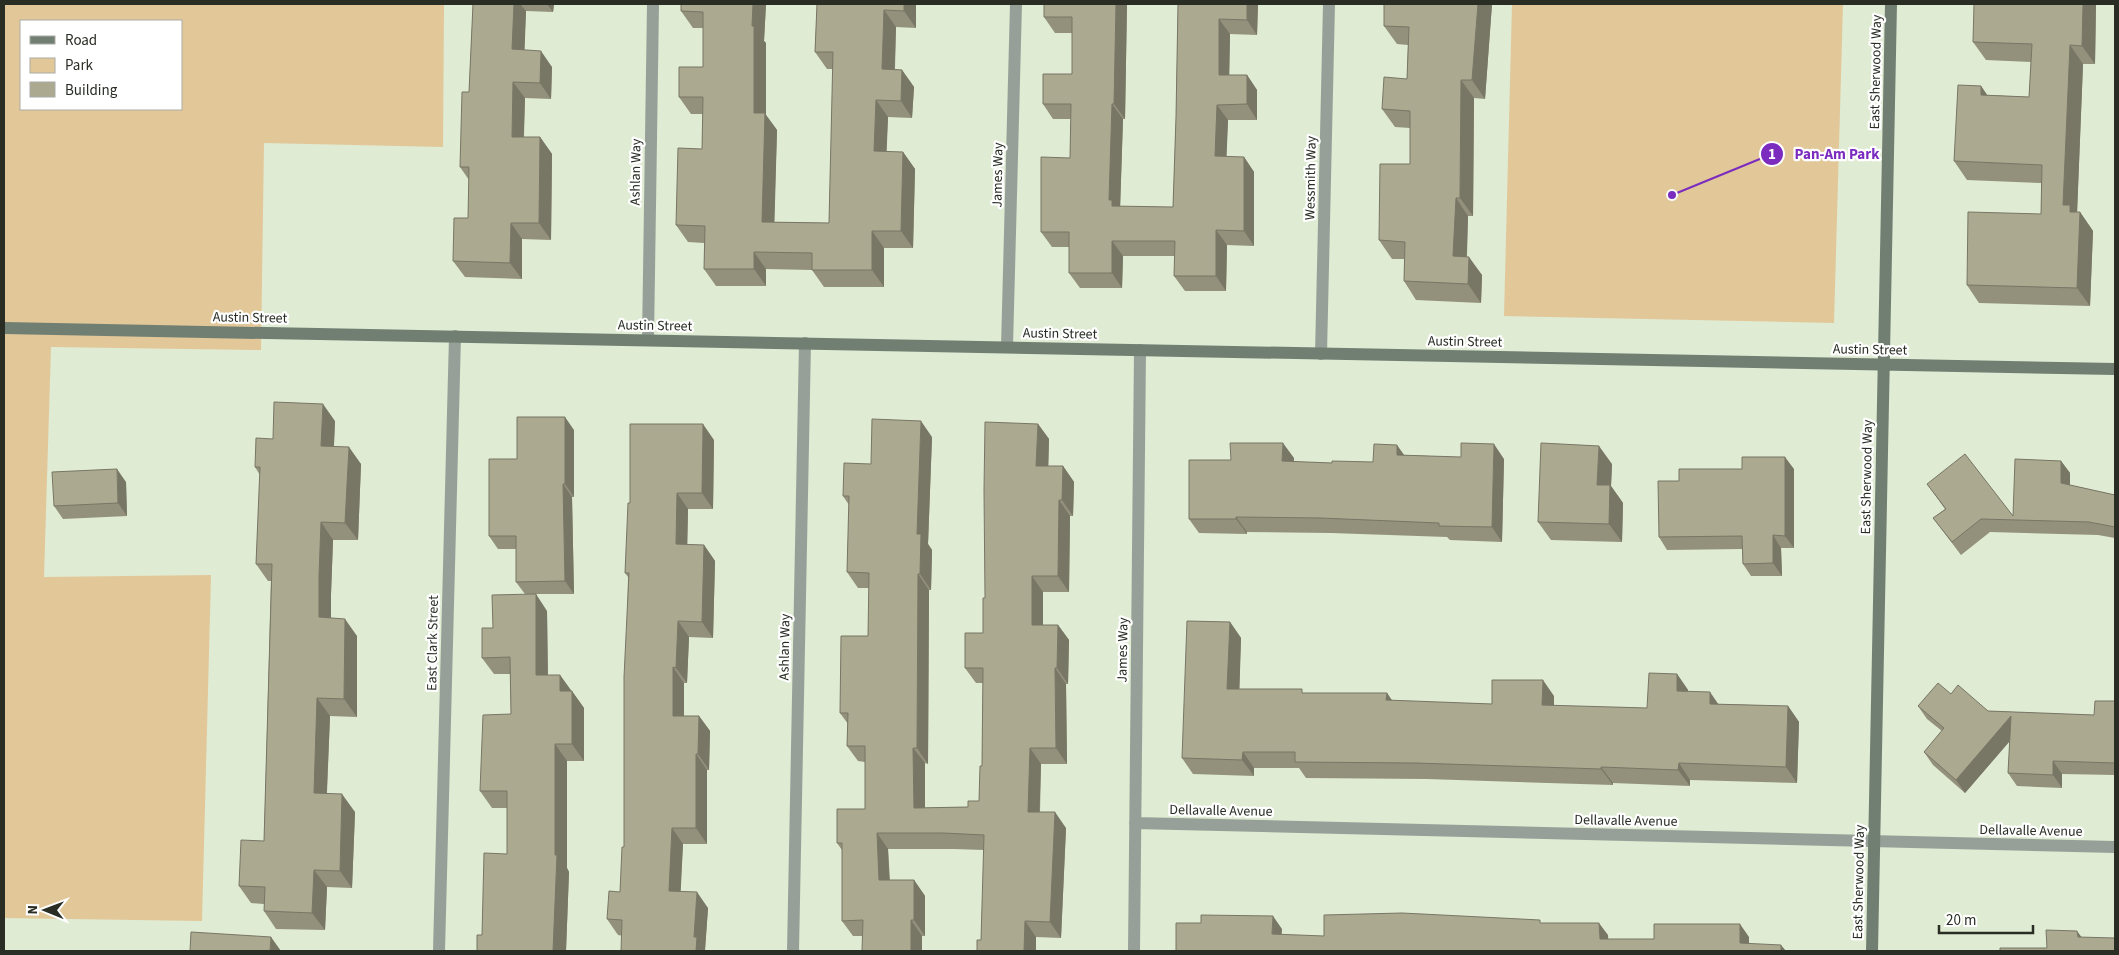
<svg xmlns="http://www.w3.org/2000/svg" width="2119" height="955" viewBox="0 0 2119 955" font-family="'Source Sans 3',sans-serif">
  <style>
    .green { fill: #e2c799; fill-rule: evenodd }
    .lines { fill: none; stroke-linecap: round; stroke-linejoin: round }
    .street { stroke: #97a098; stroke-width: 12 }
    .secondary { stroke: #717f73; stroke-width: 12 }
    .wall { fill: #93917c }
    .shaded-wall { fill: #787665 }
    .building { fill: #aba990; stroke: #787665 }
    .labels { text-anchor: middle; stroke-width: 4.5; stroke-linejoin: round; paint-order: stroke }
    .street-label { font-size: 14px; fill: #292d24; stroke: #fff }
    .leader { fill: none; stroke: #7b2cbf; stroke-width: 2 }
    .callout-dot { fill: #7b2cbf; stroke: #fff; stroke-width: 2 }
    .mark-label { font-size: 15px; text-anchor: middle; font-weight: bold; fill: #fff }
    .callout-label { font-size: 15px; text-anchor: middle; font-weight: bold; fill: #7b2cbf; stroke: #fff; stroke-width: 4.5; stroke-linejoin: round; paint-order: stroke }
  </style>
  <rect width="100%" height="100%" fill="#dfebd2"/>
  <path class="green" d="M4,4H444L443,147L264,143L261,350L51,347L44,577L211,575L202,921L4,918ZM21,21H181V109H21Z
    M1512,4H1843L1834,323L1504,316Z"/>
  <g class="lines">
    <path class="street" d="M648,340L653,4
      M1007,347L1016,4
      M1321,354L1329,4
      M1135,823L2115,847
      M439,951L455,336
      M793,951L805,343
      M1134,951L1140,350"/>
    <path class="secondary" d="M4,328L2115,369
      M1872,951L1891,4"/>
  </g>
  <path class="wall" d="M473,4H554L553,12L526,11L524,50L552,67L551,99L525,98L524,137H540L552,154L551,240L522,239V279L465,277L453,261L468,218L469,180L460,167L469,92Z
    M766,4L764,41L766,43V115L777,130L774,222L829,223L833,69H827L815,52L817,4H916V28L896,27L895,69L902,70L914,87L912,118L888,117L886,152H903L915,169L913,248H884V287H824L812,270L766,269V286H716L704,269V243L688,242L676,225L702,149L703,114H691L679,97L703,67V28H693L681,11Z
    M1127,4L1125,119H1123L1120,207H1173L1176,117L1178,4H1258L1257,35L1230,34L1229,75H1247L1257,90V120H1228L1226,157H1244L1254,172V246L1227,245L1226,291H1185L1174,276L1175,256H1123L1122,288H1080L1069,273V247H1052L1041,232L1070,158L1071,119H1053L1043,104L1072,74V33H1055L1044,17Z
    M1384,4H1492L1485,99L1474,98L1473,216H1468L1467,257L1482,275L1481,303L1416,300L1404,281V259H1392L1379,240L1410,164V128L1395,127L1382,109L1407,79L1408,45L1397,44L1384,26Z
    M2096,4L2095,64H2083L2077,212H2080L2093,231L2090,306L1979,303L1967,285L2041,214V183L1967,180L1954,161L1981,86L1987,95L2029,97L2031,62L1986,60L1973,42Z
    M335,421L334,446L361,464L358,540H333L331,594V618L357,636V717L330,716L327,793L355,812L352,888L327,887L325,930L276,929L264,911V904L251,903L239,886L264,841L271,581H268L256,564L260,475L255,467Z
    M1038,424L1049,439L1048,466H1063L1074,482L1073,516H1070L1069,592H1043V625H1058L1069,640L1068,684H1066L1067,764H1041L1040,812L1066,828L1061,938L1036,937V951H977L981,940L984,850L954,849H888L890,880H914L925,896V936H853L842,921V850L837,843L865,809V762L858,761L847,746L848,724L840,713L868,636L869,588H858L847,572L849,505L843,496L871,464L932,437L928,544L932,550L931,590H929L928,764L925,763V808L968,807L979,801L982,766L983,683H976L965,668L983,633L985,598Z
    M574,430V497H572L574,594H525L516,582V549H498L489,536L517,459Z
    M714,440L713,509H688L687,545H704L715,561L713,638L689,637L687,683H684V716H699L710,731L709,770H707V844H683L680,891L708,908L705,950L618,935L607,919L620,892L624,847L628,577L625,573L630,503Z
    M1404,455L1504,459L1502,542L1450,540L1447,537L1331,533L1247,532V534L1199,533L1189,519L1231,460L1294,458L1293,462L1332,463L1373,462Z
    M2061,461L2070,473V485L2115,495V538L2098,535L1990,532L1961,555L1933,518L1945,509L1927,484L2013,516Z
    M1612,464L1611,486L1623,503L1622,542L1551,540L1538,522Z
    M1794,469V548H1781L1782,576H1751L1743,564L1742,549L1667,550L1659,537L1679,481Z
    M126,482L127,516L63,519L54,506Z
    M547,611L548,675H560L584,708V761H567V868L569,872L566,951H477L507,854V808H492L480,791L511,714L510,674H494L482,658L493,628Z
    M1230,622L1241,638L1239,689L1305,693H1387L1392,701L1492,704L1554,696V706L1647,708L1677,674L1688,690V692L1718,704L1788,706L1799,722L1797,783L1690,780V786L1613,783V785L1427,779L1306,778L1299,768H1254V776L1193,774L1182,758Z
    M1951,694L1988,711L2094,715L2115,701V775L2062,774V788L2017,786L2008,773L2010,741L1965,793L1933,765L1924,752L1942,731L1927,719L1918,706Z"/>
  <path class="shaded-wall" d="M514,4H520L526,11L524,66L512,49Z
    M547,4H554L553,12Z
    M753,4H766L764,41L766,43V115L777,130L774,239L762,222L754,113L752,26Z
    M904,4H916V28L904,11Z
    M1116,4H1127L1125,119L1114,104Z
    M1247,4H1258L1257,35L1247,20Z
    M1478,4H1492L1485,99L1472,80Z
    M2083,4H2096L2095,64L2082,46Z
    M884,10L896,27L894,86L882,69Z
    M1219,19L1230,34L1229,90L1219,75Z
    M2070,45L2083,64L2077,215L2080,212L2093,231L2090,306L2077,288L2063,205Z
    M541,51L552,67L551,99L540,83Z
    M902,70L914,87L912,118L901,101Z
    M1247,75L1257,90V120L1247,104Z
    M1461,80L1474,98L1473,216L1460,198Z
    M513,82L525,98L523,153L512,137Z
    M1981,86L1994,105L1981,95Z
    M876,100L888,117L886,168L874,151Z
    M1112,104L1123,119L1120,211L1112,206L1109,200Z
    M1217,105L1228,120L1226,171L1215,156Z
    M540,137L552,154L551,240L539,223Z
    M903,152L915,169L913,248L901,231Z
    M1244,157L1254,172V246L1244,231Z
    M1456,198L1468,216L1466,275L1453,256Z
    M511,223L522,239V279L510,263Z
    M1216,230L1227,245L1226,291L1216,276Z
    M872,231L884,248V287L872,270Z
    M1112,241L1123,256L1122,288L1112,273Z
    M754,252L766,269V286L754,269Z
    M1469,257L1482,275L1481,303L1468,284Z
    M323,404L335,421L333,463L321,446Z
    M565,417L574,430V497L565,484Z
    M921,421L932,437L928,544L932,550L931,590L920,574L917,534Z
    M703,424L714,440L713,509L702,493Z
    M1038,424L1049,439L1048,481L1036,466Z
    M1283,443L1294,458L1293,476L1282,461Z
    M1494,444L1504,459L1502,542L1492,527Z
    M1397,445L1407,459L1397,455Z
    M1599,446L1612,464L1611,486L1623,503L1622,542L1609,524L1597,485Z
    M349,447L361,464L358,540L345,523Z
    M1785,457L1794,469V548L1785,536Z
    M2061,461L2070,473V496L2061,483Z
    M1063,466L1074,482L1073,516L1062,500Z
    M117,469L126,482L127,516L118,503Z
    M563,484L572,497L574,594L565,581Z
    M677,493L688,509L687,560L676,544Z
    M1059,500L1070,516L1069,592L1058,576Z
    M1236,517L1247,532V534L1236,519Z
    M321,522L333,540L331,594V635L319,617V576Z
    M1773,535L1781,548L1782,576L1773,563Z
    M704,545L715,561L713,638L702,622Z
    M918,574L929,590L928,764L917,748Z
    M1032,576L1043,592V640L1032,625Z
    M536,594L547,611L548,692L536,675Z
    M345,619L357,636V717L344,699Z
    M678,621L689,637L687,683L676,668Z
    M1230,622L1241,638L1239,705L1227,689Z
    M1058,625L1069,640L1068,684L1057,668Z
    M673,667L684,683V731L673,716Z
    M1055,668L1066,684L1067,764L1056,748Z
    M1677,674L1688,690V707L1677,691Z
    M560,675L572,692L560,691Z
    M1543,680L1554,696V721L1542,705Z
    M572,691L584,708V761L572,744Z
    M1710,692L1721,708L1710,704Z
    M1387,693L1398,709L1386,700Z
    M317,698L330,716L326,810L314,793Z
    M1788,706L1799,722L1797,783L1786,767Z
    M699,716L710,731L709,770L698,754Z
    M2011,716L2020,729L1965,793L1956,780Z
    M555,744L567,761V868L569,872L566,951H553Z
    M913,748L925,763V824L914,808Z
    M1030,748L1041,764L1039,827L1028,812Z
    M1243,752L1254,768V776L1242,760Z
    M696,754L707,770V844L696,828Z
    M2053,761L2062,774V788L2053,775Z
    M1679,763L1690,780V786L1678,770Z
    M1601,767L1613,783V785L1601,769Z
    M342,794L355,812L352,888L340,871Z
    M1055,812L1066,828L1061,938L1050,922Z
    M672,828L683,844L680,906L669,891Z
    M877,833L888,849L890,896L879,880Z
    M314,870L327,887L325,930L312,913Z
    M914,880L925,896V936L914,920Z
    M697,892L708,908L705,950L707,951H696L694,937Z
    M1273,916L1282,929L1281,947L1272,934Z
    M911,920L922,936V951H911Z
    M1025,921L1036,937V951H1024Z
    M1599,923L1608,935L1609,951L1600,939Z
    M1740,924L1749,937V951L1740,943Z
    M2077,931L2086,943L2078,937Z
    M271,937L281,951H270Z
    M1781,945L1786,951H1781Z"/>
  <path class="building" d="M473,4H514L512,49L541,51L540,83L513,82L512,137H540L539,223H511L510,263L453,261L454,218H468L469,167H460L462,92H469Z
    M681,4H753L752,26H754V113H765L762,222L829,223L833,52H815L817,4H904V11L884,10L882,69L902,70L901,101L876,100L874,151L903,152L901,231H872V270H812V253L754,252V269H704L705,226L676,225L678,148L702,149L703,97H679V67H703V12L681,11Z
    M1044,4H1116L1114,104H1112L1109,200H1112V206L1173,207L1176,117L1178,4H1247V20L1219,19V75H1247V104L1217,105L1215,156L1244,157V231L1216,230V276H1174L1175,241H1112V273H1069V232H1041V157L1070,158L1071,104H1043V74H1072V17H1044Z
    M1384,4H1478L1472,80H1461L1460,198H1456L1453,256L1469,257L1468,284L1404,281L1405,242L1379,240L1380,164H1410V111L1382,109L1384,77L1407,79L1409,27L1384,26Z
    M1974,4H2083L2082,46L2070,45L2063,205H2070V212H2080L2077,288L1967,285L1968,212L2041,214L2042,165L1954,161L1958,85L1981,86V95L2029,97L2032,44L1973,42Z
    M274,402L323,404L321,446L349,447L345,523L321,522L319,576V617L345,619L344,699L317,698L314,793L342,794L340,871L314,870L312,913L264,911L265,887L239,886L241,840L264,841L272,564H256L260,467H255L256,438L273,439Z
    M517,417H565V484H563L565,581L516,582V536H489V459H517Z
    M872,419L921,421L917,534H921L920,574H918L917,748H913L914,808L968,807V801H979L980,766H982L983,668H965V633H983V598H985L984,490L985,422L1038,424L1036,466H1063L1062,500H1059L1058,576H1032V625H1058L1057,668H1055L1056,748H1030L1028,812H1055L1050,922L1025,921L1024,951H977V940H981L984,835L943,833H877L879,880H914V920H911V951H862L863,920L842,921V843H837V809H865V746H847L848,713H840L841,636H868L869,573L847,572L849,496H843L844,463L871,464Z
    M630,424H703L702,493H677L676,544L704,545L702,622L678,621L676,668L673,667V716H699L698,754H696V828H672L669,891L697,892L694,937H697L696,951H621L622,920L607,919L609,891L620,892L622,847H624V677L629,573H625L628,503H630Z
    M1230,443H1283L1282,461L1332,463V461L1373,462L1374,444L1397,445V455L1461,457V443L1494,444L1492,527L1439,526V523L1321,518L1236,517V519H1189V460H1231Z
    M1541,443L1599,446L1597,485H1610L1609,524L1538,522Z
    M1965,454L2013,516L2015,459L2061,461V483L2115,495V527L2089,522L1981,519L1952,542L1933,518L1946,509L1927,484Z
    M1742,457H1785V536L1773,535V563L1743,564L1742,536L1659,537L1658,481H1679V469H1742Z
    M117,469L118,503L54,506L52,472Z
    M536,594V675H560V691H572V744H555V855H557L553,951H477V935H482L484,853L507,854V791H480L483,715L511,714L510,657L482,658V628H493L492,595Z
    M1187,621L1230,622L1227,689H1302V693H1387L1386,700L1492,704V680H1543L1542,705L1647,708L1649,673L1677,674V691L1710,692V704L1788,706L1786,767L1679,763L1678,770L1601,767V769L1415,763L1295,762V752H1243L1242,760L1182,758Z
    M1938,683L1951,694L1958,685L1988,711L2094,715L2095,701H2115V763L2053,761V775L2008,773L2011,716L1956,780L1924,752L1944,728L1918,706Z
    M1402,913L1540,920V923H1599L1600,939H1654V924H1740V943L1781,945V951H1176V923H1201V915L1273,916L1272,934L1324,936V915Z
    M2046,930L2077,931L2078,937L2115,938V951H2000V948H2047Z
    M191,932L271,937L270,951H190Z"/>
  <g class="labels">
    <g class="street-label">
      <text transform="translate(1875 72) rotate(-89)" y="5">East Sherwood Way</text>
      <text transform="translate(635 172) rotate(-89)" y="5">Ashlan Way</text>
      <text transform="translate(997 175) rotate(-89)" y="5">James Way</text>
      <text transform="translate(1310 178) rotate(-89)" y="5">Wessmith Way</text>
      <text transform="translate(250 317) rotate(1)" y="5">Austin Street</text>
      <text transform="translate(655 325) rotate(1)" y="5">Austin Street</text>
      <text transform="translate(1060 333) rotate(1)" y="5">Austin Street</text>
      <text transform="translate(1465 341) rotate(1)" y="5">Austin Street</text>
      <text transform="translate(1870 349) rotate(1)" y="5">Austin Street</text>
      <text transform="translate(1866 477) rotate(-89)" y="5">East Sherwood Way</text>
      <text transform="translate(432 643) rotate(-89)" y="5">East Clark Street</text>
      <text transform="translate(784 647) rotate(-89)" y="5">Ashlan Way</text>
      <text transform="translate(1122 650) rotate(-89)" y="5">James Way</text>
      <text transform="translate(1221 810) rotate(1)" y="5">Dellavalle Avenue</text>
      <text transform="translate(1626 820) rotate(1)" y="5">Dellavalle Avenue</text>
      <text transform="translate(2031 830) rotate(1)" y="5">Dellavalle Avenue</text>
      <text transform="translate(1858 882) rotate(-89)" y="5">East Sherwood Way</text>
    </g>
  </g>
  <path class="leader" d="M1672 195L1772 154"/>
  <g class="callout-dot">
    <circle cx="1672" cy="195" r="5"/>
    <circle cx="1772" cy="154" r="12"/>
  </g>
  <g class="mark-label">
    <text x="1772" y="159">1</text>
  </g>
  <g class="callout-label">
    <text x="1837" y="159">Pan-Am Park</text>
  </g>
  <rect width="2119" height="955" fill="none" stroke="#292d24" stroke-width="10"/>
  <rect x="20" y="20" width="162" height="90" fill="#ffffff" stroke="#a9aba7"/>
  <rect x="30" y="36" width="25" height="8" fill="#717f73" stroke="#a9aba7"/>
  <text x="65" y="45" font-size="15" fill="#292d24">Road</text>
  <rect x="30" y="58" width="25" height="15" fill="#e2c799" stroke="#a9aba7"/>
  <text x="65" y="70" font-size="15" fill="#292d24">Park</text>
  <rect x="30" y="82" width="25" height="15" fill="#aba990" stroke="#a9aba7"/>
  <text x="65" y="95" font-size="15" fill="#292d24">Building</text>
  <g transform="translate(45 910) rotate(271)" stroke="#ffffff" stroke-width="4" paint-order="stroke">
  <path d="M0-4L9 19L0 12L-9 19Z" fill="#292d24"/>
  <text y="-8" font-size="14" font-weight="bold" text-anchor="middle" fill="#292d24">N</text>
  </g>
  <path d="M1939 925v8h94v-8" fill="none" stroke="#292d24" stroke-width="2.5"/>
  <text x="1946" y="925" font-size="15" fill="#292d24" stroke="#ffffff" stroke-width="4" paint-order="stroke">20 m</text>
</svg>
